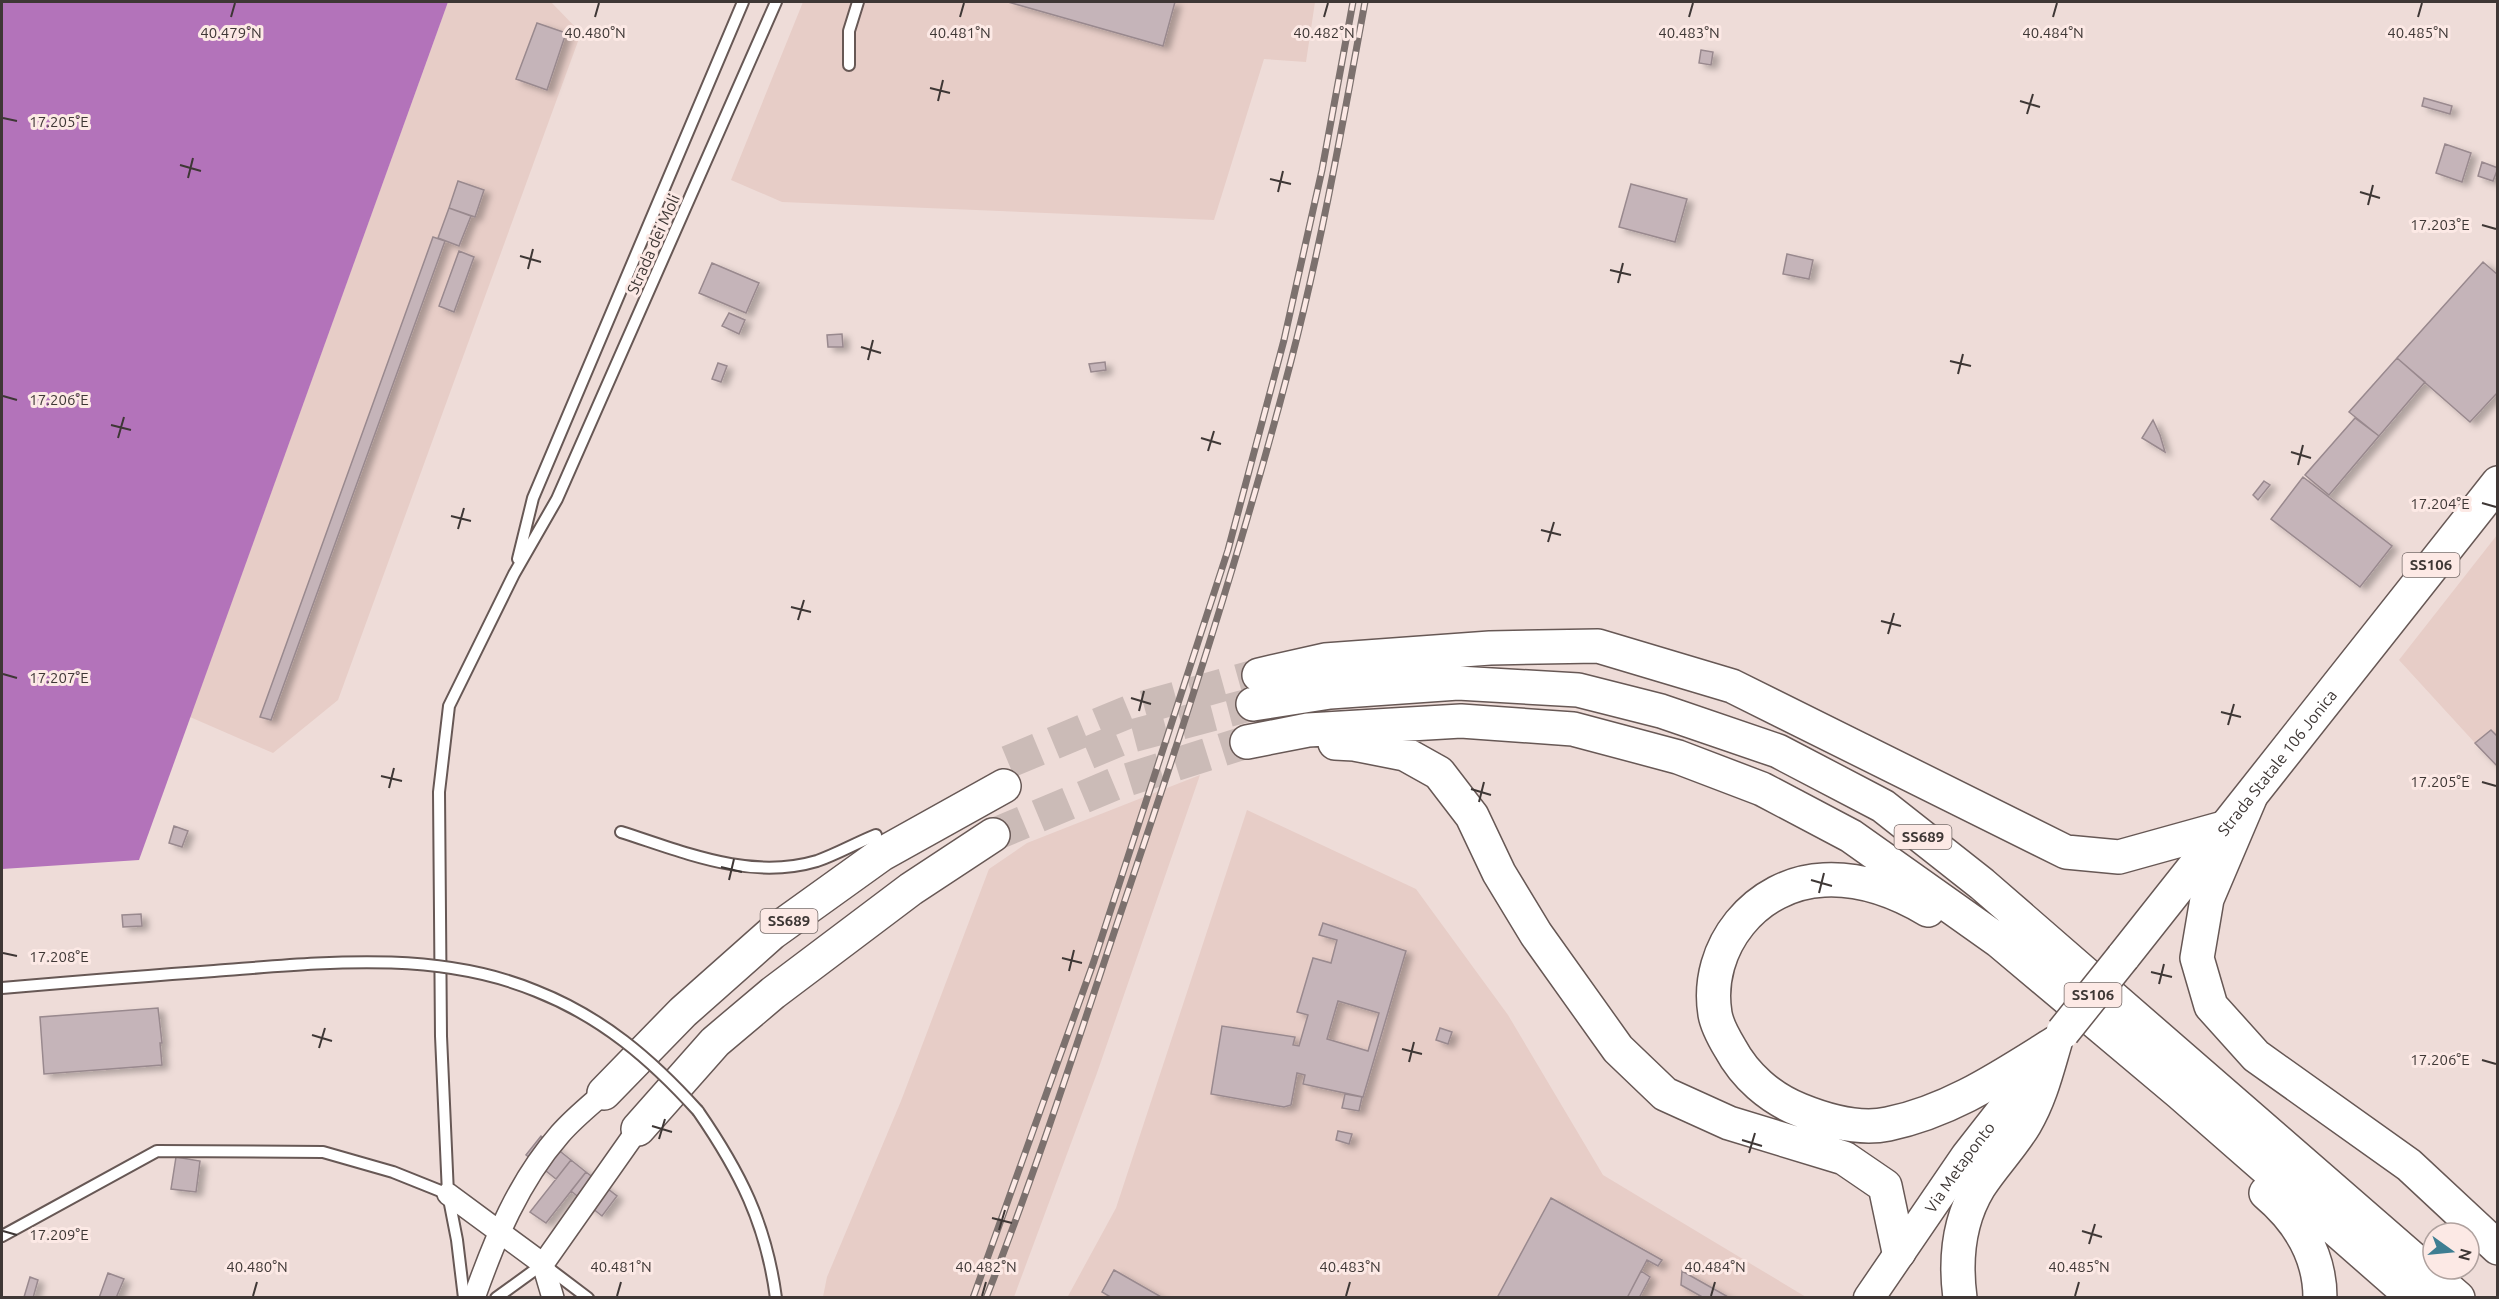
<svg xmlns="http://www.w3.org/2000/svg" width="2499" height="1299" viewBox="0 0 2499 1299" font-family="Ubuntu,sans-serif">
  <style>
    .built { fill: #e7cdc7 }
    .water { fill: #b373ba }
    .building { fill: #c5b4b9; stroke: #99898e; stroke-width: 1.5; fill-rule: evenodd; filter: url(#shadow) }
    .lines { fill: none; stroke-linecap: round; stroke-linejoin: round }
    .highway-tunnel { stroke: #cbbbb7; stroke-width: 33; stroke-dasharray: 33 16; stroke-linecap: butt }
    .lane-casing { stroke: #675855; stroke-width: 14 }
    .street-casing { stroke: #675855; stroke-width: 24 }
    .secondary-casing { stroke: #675855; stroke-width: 33 }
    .primary-casing { stroke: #675855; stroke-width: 36 }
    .highway-casing { stroke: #675855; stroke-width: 36 }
    .lane { stroke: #fff; stroke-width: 10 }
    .street { stroke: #fff; stroke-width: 21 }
    .secondary { stroke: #fff; stroke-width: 30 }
    .primary { stroke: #fff; stroke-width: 33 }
    .highway { stroke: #fff; stroke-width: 33 }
    .rail-casing { stroke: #7c716e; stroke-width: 7 }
    .rail { stroke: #fce9e5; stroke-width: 4.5; stroke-dasharray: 14; stroke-linecap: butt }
    .lane-bridge-casing { stroke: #675855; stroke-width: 14; stroke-linecap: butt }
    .primary-bridge-casing { stroke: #675855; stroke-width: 36; stroke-linecap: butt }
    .lane-bridge { stroke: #fff; stroke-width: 10 }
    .primary-bridge { stroke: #fff; stroke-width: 33 }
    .ticks { fill: none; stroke: #3e3735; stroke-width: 2 }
    .labels { text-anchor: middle; stroke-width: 6; stroke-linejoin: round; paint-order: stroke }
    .shield { fill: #fce9e5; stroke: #776c6a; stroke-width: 1.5 }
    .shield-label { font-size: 15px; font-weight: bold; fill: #3e3735 }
    .street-label { font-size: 16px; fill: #3e3735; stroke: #fce9e5 }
    .ticks-label { font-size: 15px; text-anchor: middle; fill: #3e3735; stroke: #fce9e5; stroke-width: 6; stroke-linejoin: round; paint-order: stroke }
  </style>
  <defs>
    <filter id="shadow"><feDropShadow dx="6" dy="4" stdDeviation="3" flood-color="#0004"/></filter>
  </defs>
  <rect width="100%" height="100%" fill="#eedcd8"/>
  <path class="built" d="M448,2H551L581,33L338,700L273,753L190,717Z
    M803,2H1315L1306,62L1264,59L1214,220L782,202L731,180Z
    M2497,535V767L2399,660Z
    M1200,775L1097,1073L1014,1297H823L827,1277L901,1101L989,869L1027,843Z
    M1247,810L1416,889L1508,1015L1603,1175L1806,1297L1067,1298L1116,1208Z"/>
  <path class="water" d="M2,2H448L139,860L2,869Z"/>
  <path class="building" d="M1008,2H1175L1163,46Z
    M537,23L566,33L547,90L516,79Z
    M1701,50L1713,52L1711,65L1699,63Z
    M2424,98L2452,106L2450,114L2422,106Z
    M2445,144L2471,153L2462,182L2436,173Z
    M2482,162L2498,168L2493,181L2478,176Z
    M458,181L484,190L475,217L449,208Z
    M1631,184L1687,199L1675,242L1619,227Z
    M449,208L471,216L459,246L438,238Z
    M433,237L445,241L271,720L260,717Z
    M459,251L474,257L454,312L439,306Z
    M1787,254L1813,260L1809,279L1783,274Z
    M2483,262L2498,275V392L2470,422L2397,358Z
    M712,263L759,283L746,313L699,293Z
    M729,313L745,320L739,334L722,326Z
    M842,334L843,347H828L827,335Z
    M2397,358L2425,382L2379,436L2349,412Z
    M1105,362L1106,370L1091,372L1089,364Z
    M718,363L727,366L721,382L712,379Z
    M2355,418L2379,436L2329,495L2305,475Z
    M2153,420L2160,435L2165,452L2142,438Z
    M2303,477L2392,546L2360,587L2271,519Z
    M2264,481L2270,485L2258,500L2253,495Z
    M2491,730L2498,737V767L2475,743Z
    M174,826L188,831L182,847L169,843Z
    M141,914L142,926L123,927L122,915Z
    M1323,923L1406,951L1363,1097L1303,1084L1305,1075L1297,1073L1291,1105L1284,1107L1211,1094L1222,1026L1295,1037L1293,1045L1299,1046L1308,1015L1297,1012L1313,958L1331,963L1337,940L1319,935ZM1338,1001L1379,1013L1368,1051L1327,1039Z
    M158,1008L162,1043H160L162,1065L44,1074L40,1017Z
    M1440,1028L1452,1032L1448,1044L1436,1040Z
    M1345,1094L1362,1097L1359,1111L1342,1108Z
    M1338,1131L1352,1134L1349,1144L1336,1140Z
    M541,1136L571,1160L556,1179L526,1155Z
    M176,1157L200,1161L196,1192L171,1189Z
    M571,1160L586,1172L546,1223L530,1212Z
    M586,1172L617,1196L602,1216L571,1191Z
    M1551,1198L1662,1260L1658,1266L1647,1260L1627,1298H1497Z
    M1114,1270L1163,1298H1112L1102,1292Z
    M1641,1271L1650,1277L1639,1298H1627Z
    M1682,1271L1730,1298H1704L1681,1285Z
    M108,1273L124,1279L116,1298H99Z
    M30,1277L38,1280L33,1298L24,1297Z"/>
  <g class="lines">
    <path class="highway-tunnel" d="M1088,753L1124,738L1253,704
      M1008,762L1133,710L1259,675
      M993,835L1117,783L1247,742"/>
    <defs>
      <path id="lane" d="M849,65V31L858,2
        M518,559L533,498L743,2
        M621,832C684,852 750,881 817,861C837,854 856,843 876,835
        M698,1111C740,1172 766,1223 776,1298
        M2,1236L157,1151L323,1152L393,1172L448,1194
        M464,1298L457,1240L448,1194L441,1036L439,792L449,706L514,574L557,499L776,2
        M496,1298L543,1264L588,1298"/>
      <path id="street" d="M448,1194L543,1264L553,1298
        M543,1264L638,1129
        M474,1298C495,1239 518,1182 560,1134C573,1119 589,1106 604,1093"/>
      <g id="secondary">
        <path id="s1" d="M1869,1298L1966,1156L2049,1050"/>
      </g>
      <g id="primary">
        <path id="s2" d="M2123,957L2498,483"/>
      </g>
      <path id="highway" d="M1259,675L1325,660L1490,648L1598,646L1732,686L2066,852L2119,857L2227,827
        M1253,704L1330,692L1458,683L1578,690L1661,711L1778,751L1883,806L1982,884L2458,1298
        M1247,742L1308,730L1461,721L1573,729L1678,757L1762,789L1851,836L1999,941L2180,1093L2414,1298
        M1335,743L1354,744L1405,754L1439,773L1472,816L1499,873L1536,934L1618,1049L1665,1094L1729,1123L1844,1158L1885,1186L1899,1252
        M2250,798L2207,899L2197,958L2211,1006L2256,1056L2409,1165L2498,1248
        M1928,910C1896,891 1862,878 1824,880C1756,883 1704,947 1715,1014C1717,1026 1724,1038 1730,1048C1745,1076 1770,1098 1800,1110C1827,1121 1859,1130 1888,1124C1951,1111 2002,1076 2055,1043
        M604,1093L683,1012L772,933L882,854L1004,786
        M638,1129L715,1042L773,993L911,889L993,835
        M2266,1193C2298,1220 2320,1254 2320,1298
        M1960,1298C1955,1260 1959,1220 1979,1187C1993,1165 2012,1146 2025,1124C2040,1099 2047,1070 2055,1043"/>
    </defs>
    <use href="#lane" class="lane-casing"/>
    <use href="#street" class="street-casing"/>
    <use href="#secondary" class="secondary-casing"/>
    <use href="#primary" class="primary-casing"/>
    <use href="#highway" class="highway-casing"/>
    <use href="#lane" class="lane"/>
    <use href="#street" class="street"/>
    <use href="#secondary" class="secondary"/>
    <use href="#primary" class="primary"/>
    <use href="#highway" class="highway"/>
    <defs>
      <path id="rail" d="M973,1298L1094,961L1228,550L1284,340L1322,170L1353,2
        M986,1298C1037,1169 1079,1037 1123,906C1184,726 1243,545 1291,361C1322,242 1343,122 1365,2"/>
    </defs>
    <use href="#rail" class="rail-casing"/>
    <use href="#rail" class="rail"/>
    <defs>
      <path id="lane-bridge" d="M2,988C72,982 143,976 214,971C320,963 435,949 536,991C602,1017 651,1059 698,1111"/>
      <path id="primary-bridge" d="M2063,1032L2123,957"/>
    </defs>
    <use href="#lane-bridge" class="lane-bridge-casing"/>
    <use href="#primary-bridge" class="primary-bridge-casing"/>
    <use href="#lane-bridge" class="lane-bridge"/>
    <use href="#primary-bridge" class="primary-bridge"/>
  </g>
  <path class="ticks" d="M231,17L235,3M595,17L599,3M960,17L964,3M1324,17L1328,3M1689,17L1693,3M2053,17L2057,3M2418,17L2422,3M930,88L950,93M938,101L943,80M2020,101L2040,107M2027,114L2033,94M3,118L17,121M180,165L201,171M188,178L193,158M1270,179L1291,184M1278,192L1283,171M2360,192L2380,198M2368,205L2373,185M2482,225L2496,229M520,256L541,262M528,269L533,249M1610,270L1631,275M1618,283L1623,263M861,347L881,353M868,360L873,340M1950,361L1971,366M1958,374L1963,354M3,396L17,400M111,425L131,430M118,438L124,417M1201,438L1221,444M1208,451L1214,431M2291,452L2311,458M2298,465L2303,445M2482,503L2496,507M451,516L471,521M458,529L464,508M1541,530L1561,535M1548,542L1554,522M791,607L811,612M798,620L804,600M1881,621L1901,626M1888,634L1894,613M3,674L17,678M1131,698L1151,704M1139,711L1144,691M2221,712L2241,717M2228,725L2234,704M381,776L402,781M2482,782L2496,786M389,788L394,768M1471,789L1491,795M1479,802L1484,782M721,867L742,872M729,880L734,859M1811,880L1832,886M1819,893L1824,873M3,953L17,956M1062,958L1082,963M1069,971L1074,950M2151,972L2172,977M2159,984L2164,964M312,1035L332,1041M319,1048L325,1028M1402,1049L1422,1054M2482,1060L2496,1064M1409,1062L1414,1042M652,1126L672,1132M659,1139L665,1119M1742,1140L1762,1146M1749,1153L1755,1133M992,1218L1012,1223M999,1230L1005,1210M3,1231L17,1235M2082,1231L2102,1237M2089,1244L2095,1224M253,1296L257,1282M617,1296L621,1282M982,1296L986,1282M1346,1296L1350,1282M1711,1296L1715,1282M2075,1296L2079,1282"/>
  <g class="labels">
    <g class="shield">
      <rect x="2402.5" y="553" width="57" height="24" rx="4.5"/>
      <rect x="1894.5" y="825" width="57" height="24" rx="4.5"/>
      <rect x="760.5" y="909" width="57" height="24" rx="4.5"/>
      <rect x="2064.5" y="983" width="57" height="24" rx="4.5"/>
    </g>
    <g class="shield-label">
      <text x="2431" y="570">SS106</text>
      <text x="1923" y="842">SS689</text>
      <text x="789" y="926">SS689</text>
      <text x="2093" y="1000">SS106</text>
    </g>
    <g class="street-label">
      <text transform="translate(653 244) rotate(-66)" y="6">Strada dei Moli</text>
      <text dy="6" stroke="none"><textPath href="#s2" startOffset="248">Strada Statale 106 Jonica</textPath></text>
      <text dy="6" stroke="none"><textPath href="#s1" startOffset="159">Via Metaponto</textPath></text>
    </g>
  </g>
  <g class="ticks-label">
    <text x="231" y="38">40.479°N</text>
    <text x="595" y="38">40.480°N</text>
    <text x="960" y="38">40.481°N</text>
    <text x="1324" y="38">40.482°N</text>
    <text x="1689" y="38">40.483°N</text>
    <text x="2053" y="38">40.484°N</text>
    <text x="2418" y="38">40.485°N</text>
    <text x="59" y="127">17.205°E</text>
    <text x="2440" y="230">17.203°E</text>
    <text x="59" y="405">17.206°E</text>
    <text x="2440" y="509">17.204°E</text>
    <text x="59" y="683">17.207°E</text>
    <text x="2440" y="787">17.205°E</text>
    <text x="59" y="962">17.208°E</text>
    <text x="2440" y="1065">17.206°E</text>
    <text x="59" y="1240">17.209°E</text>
    <text x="257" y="1272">40.480°N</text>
    <text x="621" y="1272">40.481°N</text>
    <text x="986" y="1272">40.482°N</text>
    <text x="1350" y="1272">40.483°N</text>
    <text x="1715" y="1272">40.484°N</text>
    <text x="2079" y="1272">40.485°N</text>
  </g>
  <rect width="2499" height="1299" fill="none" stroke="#3e3735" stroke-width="6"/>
  <g transform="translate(2451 1251) rotate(105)"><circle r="28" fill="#fce9e5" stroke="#b0a29f" stroke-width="1.5"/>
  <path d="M0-4.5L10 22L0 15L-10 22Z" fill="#3e7e92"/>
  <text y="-9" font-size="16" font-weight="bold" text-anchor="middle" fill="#3e3735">N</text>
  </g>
</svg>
